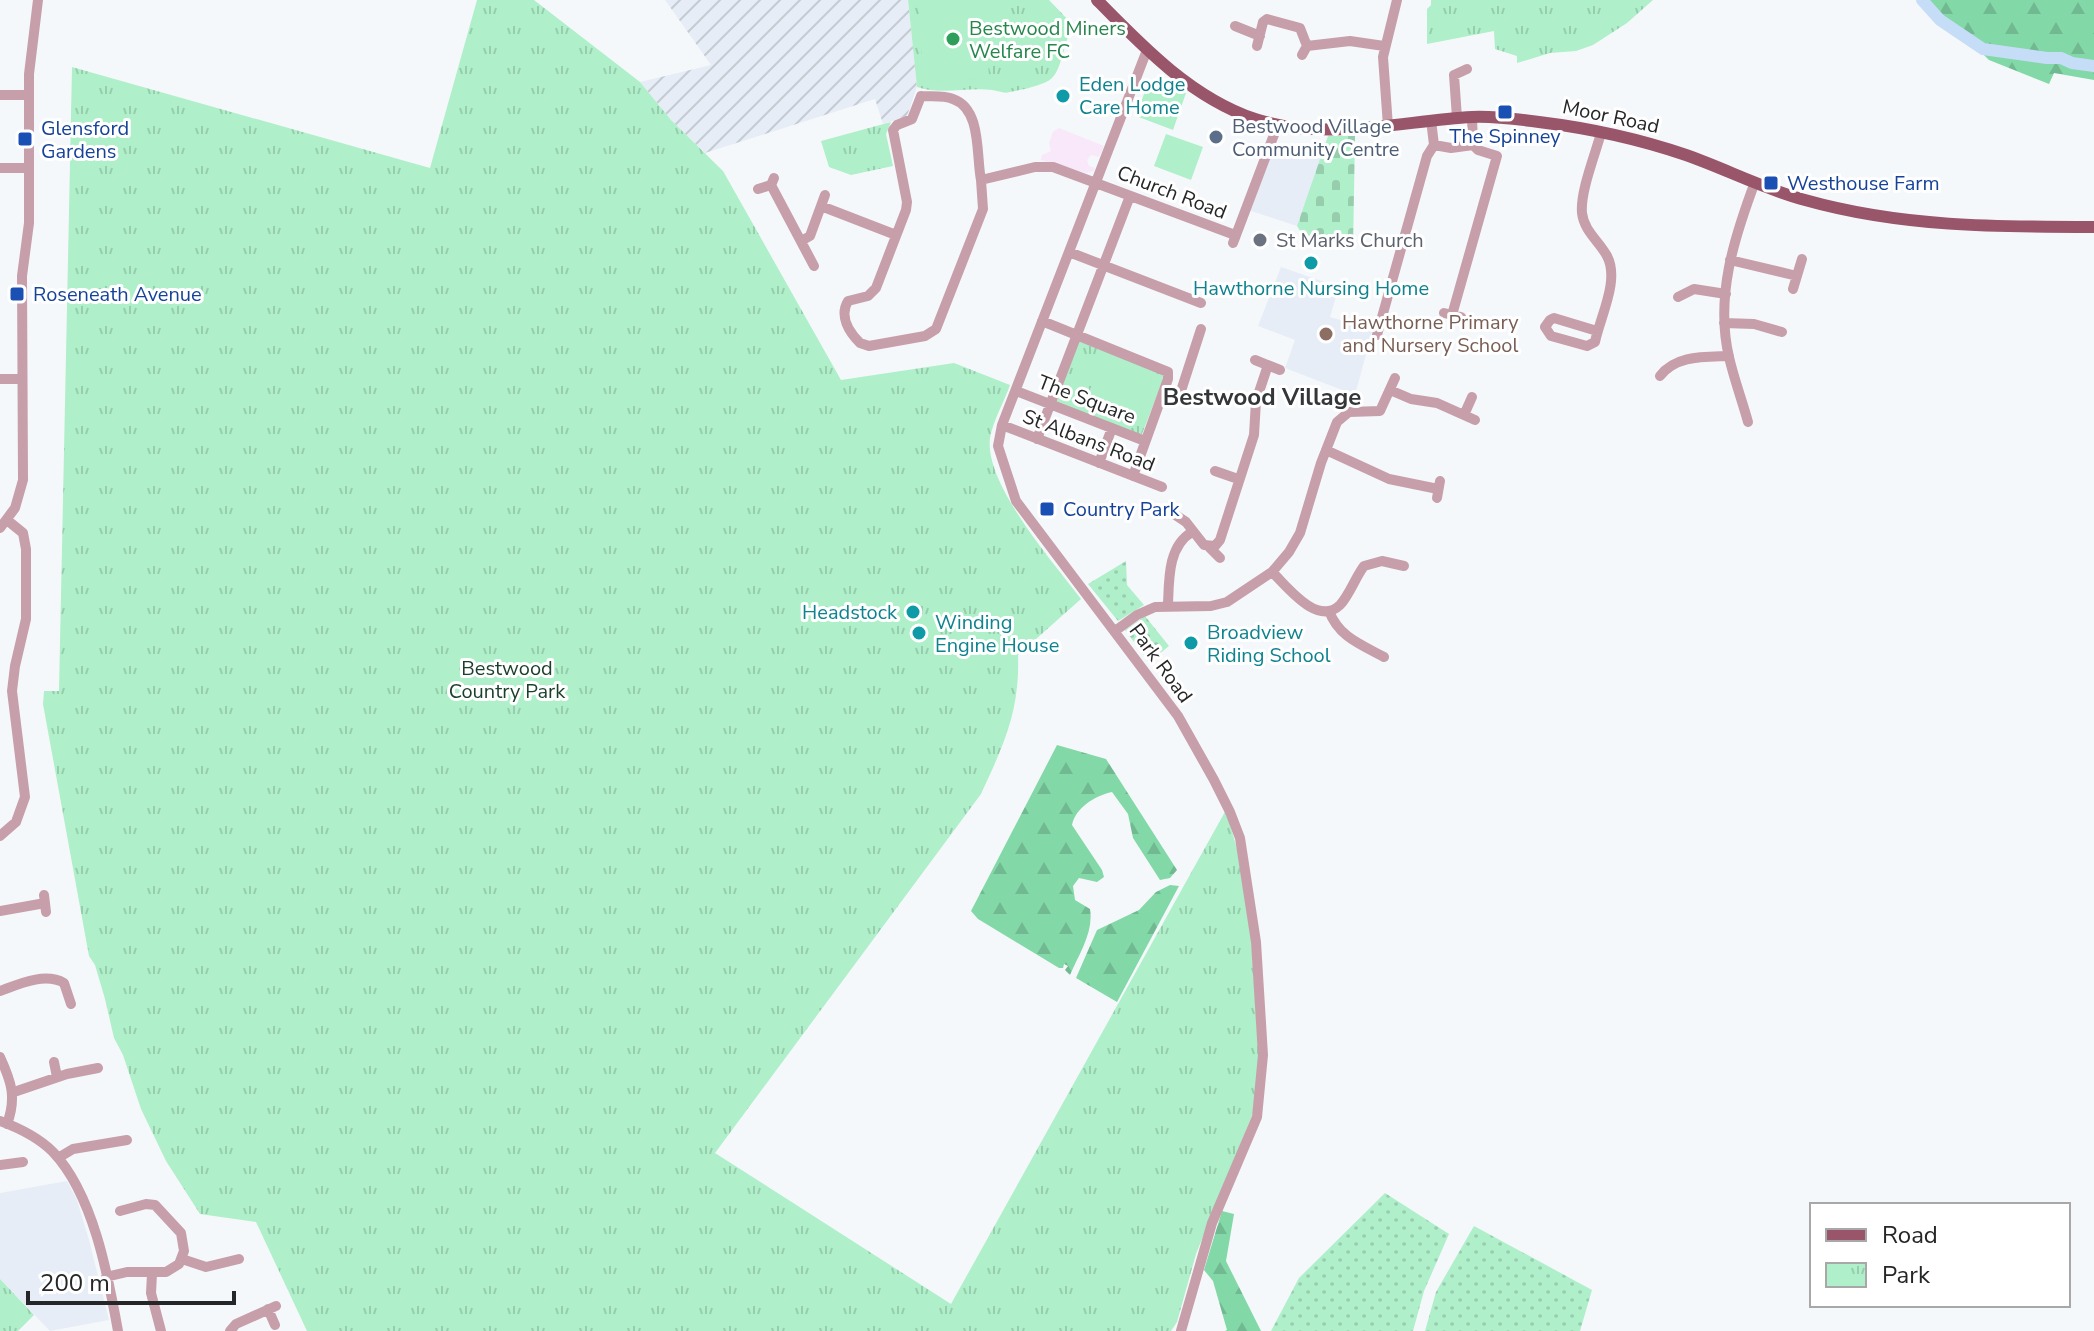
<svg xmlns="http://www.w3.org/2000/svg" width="2094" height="1331" viewBox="0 0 2094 1331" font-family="'Nunito Sans',sans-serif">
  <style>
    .commercial { fill: #f8e8fa }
    .industrial { fill: url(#industrial-furrows) }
    .built { fill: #e6edf6 }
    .grass { fill: url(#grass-dots) }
    .forest { fill: url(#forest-firs) }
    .cemetery { fill: url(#cemetery-stones) }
    .park { fill: url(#park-tufts) }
    .pitch { fill: #afefc9 }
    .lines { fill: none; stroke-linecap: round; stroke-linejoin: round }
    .river { stroke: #c6ddf7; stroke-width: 12 }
    .minor { stroke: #c79faa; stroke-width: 10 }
    .major { stroke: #99556a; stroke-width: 12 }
    .leisure-dot { fill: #2e9e5b; stroke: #fff; stroke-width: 3 }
    .culture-dot { fill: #0f9aa8; stroke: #fff; stroke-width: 3 }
    .transit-dot { fill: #1a4fb4; stroke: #fff; stroke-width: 3 }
    .service-dot { fill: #5c6f8a; stroke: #fff; stroke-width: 3 }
    .worship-dot { fill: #6b7280; stroke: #fff; stroke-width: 3 }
    .education-dot { fill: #8d6e63; stroke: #fff; stroke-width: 3 }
    .labels { text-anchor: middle; stroke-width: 6; stroke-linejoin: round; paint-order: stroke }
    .leisure-label { font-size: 20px; fill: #27864d; stroke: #fff; text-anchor: start }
    .culture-label { font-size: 20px; fill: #0d838f; stroke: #fff; text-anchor: start }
    .street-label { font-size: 20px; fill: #252627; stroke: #fff }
    .service-label { font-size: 20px; fill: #4e5e75; stroke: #fff; text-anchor: start }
    .transit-label { font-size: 20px; fill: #164399; stroke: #fff; text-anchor: start }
    .worship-label { font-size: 20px; fill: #5b616d; stroke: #fff; text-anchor: start }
    .education-label { font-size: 20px; fill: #785e54; stroke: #fff; text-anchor: start }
    .park-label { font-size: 20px; fill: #1a3f2b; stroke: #fff }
    .quarter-label { font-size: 24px; font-weight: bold; fill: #343639; stroke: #fff }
  </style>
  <defs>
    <pattern id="industrial-furrows" width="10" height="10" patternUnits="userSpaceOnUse" patternTransform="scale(2)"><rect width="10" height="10" fill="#e6edf6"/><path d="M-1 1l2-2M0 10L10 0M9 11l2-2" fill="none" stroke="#c5cbd3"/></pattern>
    <pattern id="grass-dots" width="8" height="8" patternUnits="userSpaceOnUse" patternTransform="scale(2)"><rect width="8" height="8" fill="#afefc9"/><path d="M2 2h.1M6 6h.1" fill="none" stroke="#96cdad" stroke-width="1.8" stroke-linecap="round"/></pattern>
    <pattern id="forest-firs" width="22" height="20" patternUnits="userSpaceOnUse" patternTransform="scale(2)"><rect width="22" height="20" fill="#83d8a7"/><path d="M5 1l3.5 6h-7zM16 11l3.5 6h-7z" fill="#71b990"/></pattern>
    <pattern id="cemetery-stones" width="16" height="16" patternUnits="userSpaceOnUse" patternTransform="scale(2)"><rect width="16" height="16" fill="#afefc9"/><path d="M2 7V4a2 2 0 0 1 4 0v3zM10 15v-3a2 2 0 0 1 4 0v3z" fill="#96cdad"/></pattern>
    <pattern id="park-tufts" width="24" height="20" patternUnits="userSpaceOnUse" patternTransform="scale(2)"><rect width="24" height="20" fill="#afefc9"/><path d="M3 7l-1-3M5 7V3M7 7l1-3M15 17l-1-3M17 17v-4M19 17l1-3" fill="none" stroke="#96cdad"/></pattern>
  </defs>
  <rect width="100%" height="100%" fill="#f5f8fb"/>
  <path class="commercial" d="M1059,128L1104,146L1099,157L1091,155L1087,160L1089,166L1095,168L1094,171L1086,173L1041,160L1042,155L1051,151L1049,143L1053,132Z"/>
  <path class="industrial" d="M665,0H908L917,87L907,116L883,124L875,99L705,153L671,120L640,82L711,65Z"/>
  <path class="built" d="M1272,150L1323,155L1297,226L1248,210Z
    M1281,267L1339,287L1330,317L1373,329L1355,395L1285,368L1295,340L1258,326Z
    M67,1181L77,1200L89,1240L109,1320L50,1331L0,1279V1193Z"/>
  <path class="grass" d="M1126,561L1127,585L1144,605L1118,621L1088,584Z
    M1145,616L1169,646L1149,662L1125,630Z
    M1385,1193L1449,1234L1424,1291L1413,1331H1271L1299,1278Z
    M1474,1226L1592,1290L1580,1331H1425L1436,1292Z"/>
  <path class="forest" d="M1928,0H2094V80L2054,73L2049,84L1989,60Z
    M1057,745L1106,759L1177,870L1170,878L1160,880L1133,838L1128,814L1112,792C1095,796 1076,807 1072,825L1102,870L1104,877L1097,882L1079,878L1073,886L1075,900L1090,909C1094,932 1079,954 1070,975L1065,970L1068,966L1064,964L1063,968H1059L978,919L971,911Z
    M1170,885L1179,886L1117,1002L1076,978L1097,930L1139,910L1156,892Z
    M1222,1211L1234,1214L1226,1261L1261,1331H1225L1227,1330L1213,1281L1204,1270Z"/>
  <path class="cemetery" d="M1328,136H1355L1353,248L1302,234L1297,226Z"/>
  <path class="park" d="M477,0H534L640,82L671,120L723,171L841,380L954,363L1010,385C1004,402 993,421 990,438C984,484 1054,563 1081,599L1018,655C1020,711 1004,744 981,794L715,1153L951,1304L1226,810L1241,863L1250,921L1259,1057L1253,1113L1196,1254L1177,1322L1171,1331H307L256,1222L200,1214L166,1161L141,1109L123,1055L114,1038L105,999L95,965L89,956L43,704L44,691H59L72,67L430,168Z
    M908,0H1049L1073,25C1065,38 1062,69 1052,78C1045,85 1021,90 1010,92C1004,94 999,91 992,90C969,87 940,95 917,87Z
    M1431,0H1653L1627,23L1593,45L1576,51L1550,53L1517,63V56L1495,49L1494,31L1427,44V9L1431,5Z
    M891,122L886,134L893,166L851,175L829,167L821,141Z
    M1078,341L1162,373L1164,377L1142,434L1138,435L1056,404Z
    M0,1279L34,1315L18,1331H0Z"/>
  <path class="pitch" d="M918,0H984L989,78L923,82Z
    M1149,80L1186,93L1173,130L1136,116Z
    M1166,134L1203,147L1191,180L1154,166Z
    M1101,360L1152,378L1138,418L1086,400Z"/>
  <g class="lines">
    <path class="river" d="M1922,0L1940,20L1983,49L2047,58H2061L2072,63L2094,66"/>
    <path class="minor" d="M1235,26L1260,36
      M1257,46L1263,22L1267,19L1300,28L1307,46L1302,55
      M1307,46L1350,41L1384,46
      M1147,50L1002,425L998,446L1016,501L1178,716L1214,780L1230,812L1240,838L1256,942L1263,1055L1257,1117L1212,1223L1181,1331
      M0,95H29
      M1472,117L1473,145
      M1457,118L1454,75L1467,69
      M1388,126L1383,57L1397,0
      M1434,145L1451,148L1473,145
      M0,168H29
      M981,180L983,209L936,329L925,336L869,346L860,343C849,332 839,316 848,301L868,296L876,288L906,210L907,202L893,130L897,125L912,119L921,96C931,97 943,95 953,99C982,109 976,156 981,180L1035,167H1053L1235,235
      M771,185L814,266
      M758,189L771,185L774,178
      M821,206L896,235
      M801,241L810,236L825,195
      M1233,243L1275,132L1276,124
      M1069,252L1201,303
      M1730,260L1797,276
      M1793,289L1802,259
      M1678,297L1694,289L1726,294
      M1444,313L1461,317
      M1452,315L1497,156L1478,150L1473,145
      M1042,321L1168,372V379L1133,476
      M1724,323L1754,324L1782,332
      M1597,331L1554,318L1550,320L1545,327L1551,336L1587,346L1595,342C1600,317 1620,280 1607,256C1599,241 1584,231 1582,213C1580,192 1595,155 1601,133
      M1377,335L1427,156L1434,145L1431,120
      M1255,360L1280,370
      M1660,376C1676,355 1704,357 1729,356
      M0,379H22
      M1390,390L1411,399L1437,403L1475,420
      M1016,391L1145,441
      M1162,397L1170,399L1180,394L1201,329
      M1464,415L1472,397
      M1748,422C1742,400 1734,379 1729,357C1715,297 1734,238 1755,182
      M1002,425L1162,487
      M1037,439L1130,196
      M1326,450L1389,479L1438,489
      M1099,463L1112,428
      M1215,471L1238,479
      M1437,498L1440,481
      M1174,514L1186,522L1204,545L1215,546L1220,540L1254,435L1256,401L1268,365
      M0,528L15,508L23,480L22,276L29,223V74L38,0
      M1209,547L1220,558
      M1272,572C1287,586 1317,627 1340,605C1350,594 1355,578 1364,566L1382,561L1404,566
      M1168,605C1169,579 1168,546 1192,532
      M1329,611C1339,637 1360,644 1384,657
      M1115,631L1137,615L1155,607L1211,606L1227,602L1272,572L1289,552L1300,533L1321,463L1337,422L1349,412L1380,411L1395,378
      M0,836L16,822L25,797L12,691L15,666L26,619V549L23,533L7,520
      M44,895L46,912
      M0,911L45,903
      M0,991C19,984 45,972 64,983L71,1004
      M0,1057C11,1081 17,1097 7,1124
      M54,1062L57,1077
      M14,1092L67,1074L98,1068
      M0,1121C19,1128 38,1137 53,1152C93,1194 108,1275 118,1331
      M58,1158L73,1149L127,1140
      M0,1165L23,1162
      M182,1259L206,1267L239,1259
      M152,1274L151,1293L161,1331
      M106,1277L127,1272H166L179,1264L184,1251L181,1233L155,1205L146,1204L120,1211
      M268,1309L275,1325
      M230,1331L236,1324L276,1306"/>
    <path class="major" d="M1097,0C1143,47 1192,98 1255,119C1326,142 1401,121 1472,117C1494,116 1517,119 1539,122C1588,128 1639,139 1686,155C1726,169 1764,189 1805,200C1901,227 1996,227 2094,227"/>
  </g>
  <circle class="leisure-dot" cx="953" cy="39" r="8"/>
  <g class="culture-dot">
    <circle cx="1063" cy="96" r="8"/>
    <circle cx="1311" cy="263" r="8"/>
    <circle cx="913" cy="612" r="8"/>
    <circle cx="919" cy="633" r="8"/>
    <circle cx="1191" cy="643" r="8"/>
  </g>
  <g class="transit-dot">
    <rect x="1497" y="104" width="16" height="16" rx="4"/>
    <rect x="17" y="131" width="16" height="16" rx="4"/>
    <rect x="1763" y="175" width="16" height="16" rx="4"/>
    <rect x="9" y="286" width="16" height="16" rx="4"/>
    <rect x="1039" y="501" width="16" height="16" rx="4"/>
  </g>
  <circle class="service-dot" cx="1216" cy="137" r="8"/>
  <circle class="worship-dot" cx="1260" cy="240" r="8"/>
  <circle class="education-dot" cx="1326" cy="334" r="8"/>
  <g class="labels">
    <g class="leisure-label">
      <text x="969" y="35">Bestwood Miners<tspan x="969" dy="23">Welfare FC</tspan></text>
    </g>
    <g class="culture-label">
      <text x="1079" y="91">Eden Lodge<tspan x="1079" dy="23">Care Home</tspan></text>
      <text x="1311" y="295" text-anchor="middle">Hawthorne Nursing Home</text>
      <text x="897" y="619" text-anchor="end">Headstock</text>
      <text x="935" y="629">Winding<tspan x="935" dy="23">Engine House</tspan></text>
      <text x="1207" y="639">Broadview<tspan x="1207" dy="23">Riding School</tspan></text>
    </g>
    <g class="street-label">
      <text transform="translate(1611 116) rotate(12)" y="7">Moor Road</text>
      <text transform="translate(1172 192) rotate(21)" y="7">Church Road</text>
      <text transform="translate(1087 399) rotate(21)" y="7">The Square</text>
      <text transform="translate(1089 440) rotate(21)" y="7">St Albans Road</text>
      <text transform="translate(1161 663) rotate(54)" y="7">Park Road</text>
    </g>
    <g class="service-label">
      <text x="1232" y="133">Bestwood Village<tspan x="1232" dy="23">Community Centre</tspan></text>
    </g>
    <g class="transit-label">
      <text x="41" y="135">Glensford<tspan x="41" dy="23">Gardens</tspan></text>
      <text x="1505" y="143" text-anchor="middle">The Spinney</text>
      <text x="1787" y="190">Westhouse Farm</text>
      <text x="33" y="301">Roseneath Avenue</text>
      <text x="1063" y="516">Country Park</text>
    </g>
    <g class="worship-label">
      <text x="1276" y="247">St Marks Church</text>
    </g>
    <g class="education-label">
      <text x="1342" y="329">Hawthorne Primary<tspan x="1342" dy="23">and Nursery School</tspan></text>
    </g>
    <g class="park-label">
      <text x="507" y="675">Bestwood<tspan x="507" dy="23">Country Park</tspan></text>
    </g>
    <g class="quarter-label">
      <text x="1262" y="405">Bestwood Village</text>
    </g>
  </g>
  <rect x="1810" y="1203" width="260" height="104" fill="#ffffff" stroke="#a8a8a9" stroke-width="2"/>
  <rect x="1826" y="1229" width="40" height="12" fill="#99556a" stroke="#a8a8a9" stroke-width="2"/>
  <text x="1882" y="1243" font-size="24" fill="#252627">Road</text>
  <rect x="1826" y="1263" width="40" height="24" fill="url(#park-tufts)" stroke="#a8a8a9" stroke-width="2"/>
  <text x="1882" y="1283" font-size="24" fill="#252627">Park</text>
  <path d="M28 1291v12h206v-12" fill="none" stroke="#252627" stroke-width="4"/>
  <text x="40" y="1291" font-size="24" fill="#252627" stroke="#ffffff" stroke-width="6" paint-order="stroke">200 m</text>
</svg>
